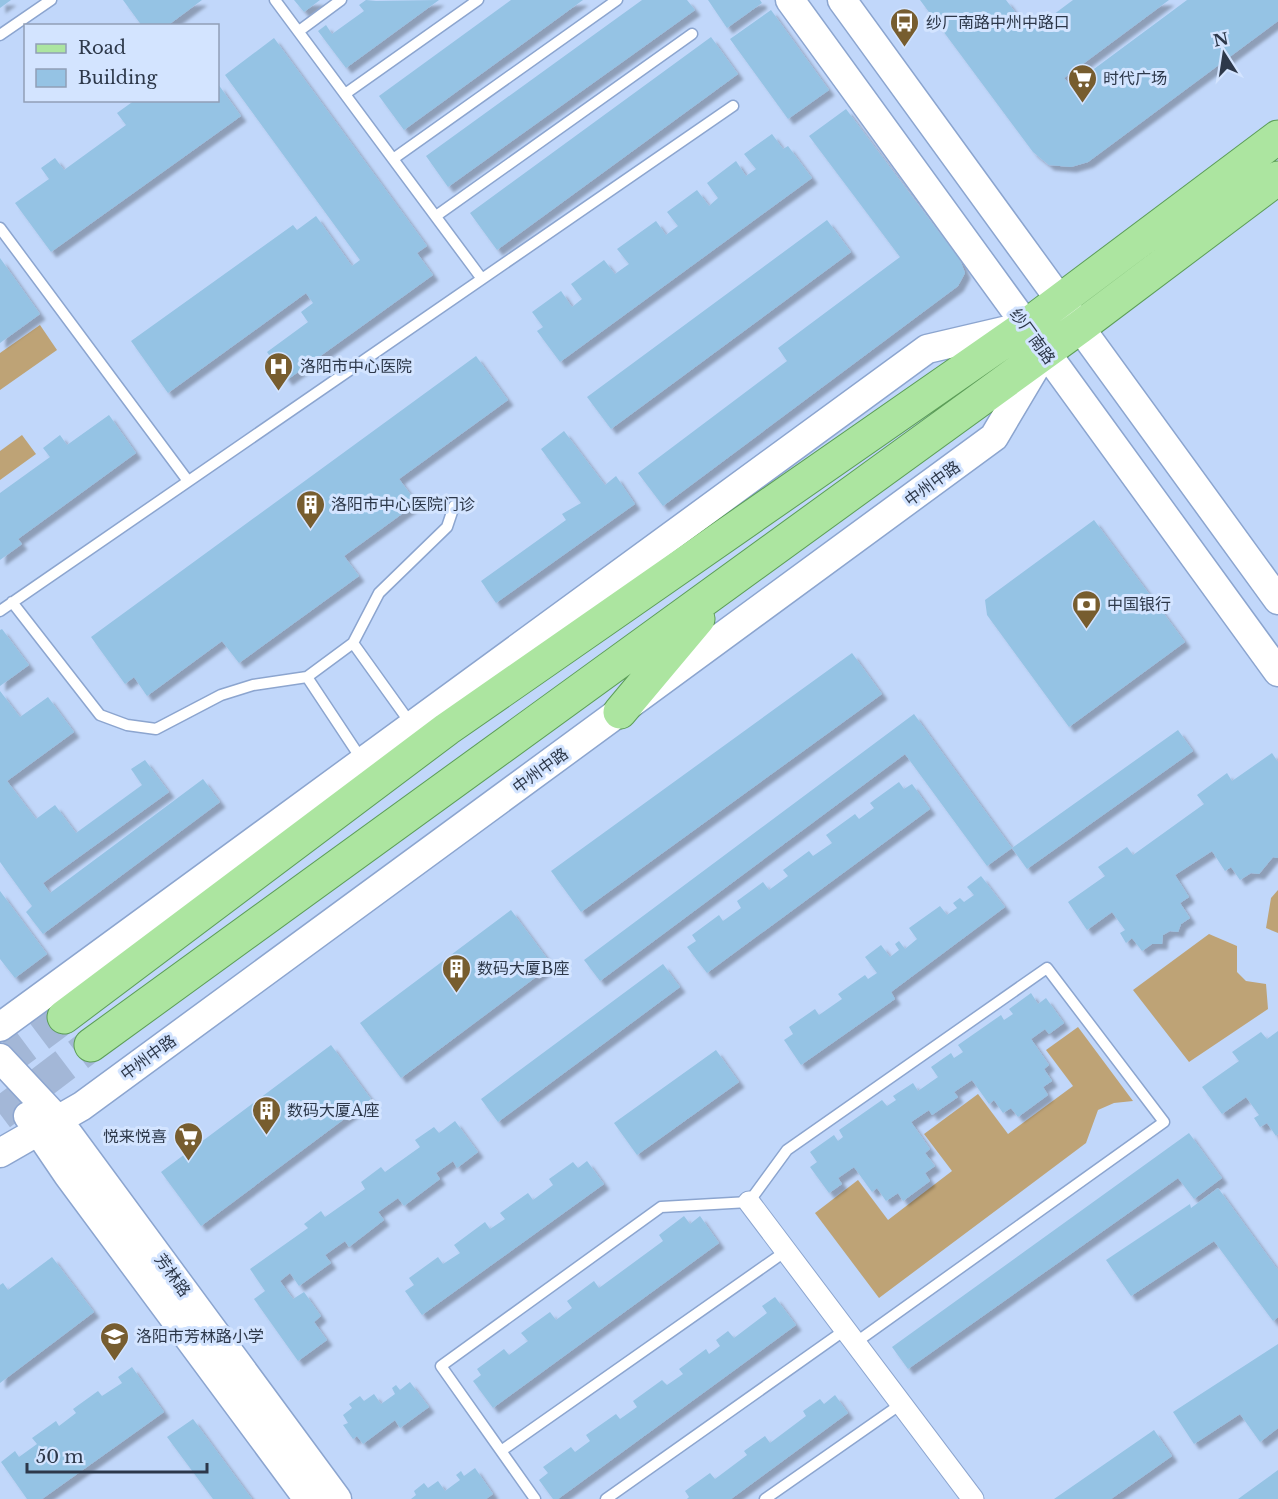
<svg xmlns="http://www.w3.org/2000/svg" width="1278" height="1499" viewBox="0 0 1278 1499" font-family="'Libre Baskerville','Noto Sans SC',serif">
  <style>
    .grass { fill: #bea376 }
    .building { fill: #95c3e4; filter: url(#shadow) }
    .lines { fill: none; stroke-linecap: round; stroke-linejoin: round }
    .primary-tunnel { stroke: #a3b7d7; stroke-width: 33; stroke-dasharray: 33 16; stroke-linecap: butt }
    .lane-casing { stroke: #8ca5cf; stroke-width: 13 }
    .street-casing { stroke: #8ca5cf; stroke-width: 23 }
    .secondary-casing { stroke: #8ca5cf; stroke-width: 31 }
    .primary-casing { stroke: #5c9d58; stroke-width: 35 }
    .lane { stroke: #fff; stroke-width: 10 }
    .street { stroke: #fff; stroke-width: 21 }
    .secondary { stroke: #fff; stroke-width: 28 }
    .primary { stroke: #ace5a0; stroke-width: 33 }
    .labels { text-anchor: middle; stroke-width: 6; stroke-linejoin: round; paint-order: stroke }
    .poi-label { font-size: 16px; fill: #2d384a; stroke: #d3e4ff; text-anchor: start }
    .street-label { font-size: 16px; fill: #2d384a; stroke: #d3e4ff }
  </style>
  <defs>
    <filter id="shadow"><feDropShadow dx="5.5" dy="5.5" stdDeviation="1.5" flood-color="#0004"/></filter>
  </defs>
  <rect width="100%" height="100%" fill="#c1d7fa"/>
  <path class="grass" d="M40,325L57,350L0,390V353Z
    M22,435L36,454L0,480V451Z
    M1278,890V933L1266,928L1271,898Z
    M1209,934L1237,946V972L1246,981L1266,984L1268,1009L1189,1062L1133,990Z
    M1078,1027L1133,1101L1114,1103L1098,1110L1086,1143L879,1298L815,1213L858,1180L888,1220L952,1171L924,1134L978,1094L1008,1134L1073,1086L1046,1050Z"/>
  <path class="building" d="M0,0H11L0,8Z
    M123,0H202L167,26H142Z
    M294,0H320L304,12Z
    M366,0L376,1L439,0L346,68L318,31L326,25L332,34L364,11L359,5Z
    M511,0H583L404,130L379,96Z
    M642,0H687L695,10L448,187L426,156Z
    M708,0H760L762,3L727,28Z
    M920,0H1006L1030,32L1073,0H1169L1064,78L1071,86L1187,0H1278V21L1088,162L1071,167L1049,165L1033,152Z
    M771,10L829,90L788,119L730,39Z
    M711,37L738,74L497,250L470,213Z
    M274,38L427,246L417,253L433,275L287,380L267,352L308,322L301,312L313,303L306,293L168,393L131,341L293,225L297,230L316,216L352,266L360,260L225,75Z
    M218,84L241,116L51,252L15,203L49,179L41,168L55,158L64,170L126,125L117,113L135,100H218Z
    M846,109L960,260L965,273L958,286L663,506L638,473L787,361L778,348L900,257L809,136Z
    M772,134L783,149L788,146L812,178L560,362L537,331L543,327L532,312L561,291L572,307L582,299L571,284L604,260L615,274L629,264L617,249L656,221L666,235L678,226L667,212L697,190L709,206L718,198L707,183L736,161L746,176L756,169L744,154Z
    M827,220L851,252L611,429L587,397Z
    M0,258L40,314L0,343Z
    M476,356L508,400L399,479L417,503L344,556L359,576L239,663L222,641L147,696L134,677L125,684L91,637Z
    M109,415L136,453L18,539L22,544L0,560V493L50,457L43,448L60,435L67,445Z
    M564,431L605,485L616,476L635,504L496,603L481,581L566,520L562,514L581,503L541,449Z
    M1094,520L1185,642L1069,727L987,615L985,600Z
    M2,629L29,665L0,686V630Z
    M852,653L882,694L581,912L551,871Z
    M0,691L20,717L48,697L74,732L7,781L36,819L55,805L76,833L142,785L131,769L145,760L169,792L43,883L50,893L203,779L220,802L43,934L26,912L32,906L0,862Z
    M914,714L1012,848L987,866L905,754L600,981L584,960Z
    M1178,730L1193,751L1027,869L1012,848Z
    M1272,753L1278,762V858L1273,857L1259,874L1251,873L1240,880L1231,867L1225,871L1212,851L1175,875L1189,897L1180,903L1190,918L1181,924L1178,932L1170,931L1163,935L1162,944H1152L1142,951L1132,938L1126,943L1120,933L1125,930L1112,912L1087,930L1068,902L1105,876L1098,867L1127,847L1133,855L1204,804L1197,795L1227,773L1232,781Z
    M899,782L904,789L912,784L930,809L707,973L687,947L696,941L692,935L719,915L723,921L741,908L737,901L763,882L769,890L788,876L783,870L809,851L813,856L832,843L826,835L855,814L859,819L874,808L870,803Z
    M981,876L1005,907L891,992L895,999L801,1065L784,1040L793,1034L789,1027L815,1009L819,1015L842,999L838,994L865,975L868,979L877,973L865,957L881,945L890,957L899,950L895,944L899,941L905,949L917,939L909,928L940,906L947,915L957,908L953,903L960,898L964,902L974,895L967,887Z
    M0,891L47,954L15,978L0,959Z
    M511,910L552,965L401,1078L360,1023Z
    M663,964L680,987L498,1122L481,1099Z
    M1031,993L1038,1004L1046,998L1064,1023L1049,1034L1045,1029L1031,1039L1049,1065L1044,1069L1052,1081L1043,1087L1048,1095L1018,1117L1011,1108L1003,1113L994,1100L989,1104L972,1080L954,1092L958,1097L932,1115L929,1110L911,1122L930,1149L925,1153L935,1166L925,1173L930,1181L903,1201L898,1193L886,1201L877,1188L872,1192L854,1167L838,1178L842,1184L829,1193L810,1167L817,1162L810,1152L834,1135L838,1141L843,1137L839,1130L882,1100L887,1106L896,1100L893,1096L913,1083L918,1091L938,1077L931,1067L951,1053L954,1058L963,1052L958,1045L1001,1015L1004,1020L1013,1014L1009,1009Z
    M1278,1031V1134L1276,1136L1267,1123L1260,1127L1254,1118L1259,1115L1246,1097L1222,1114L1202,1087L1239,1061L1232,1052L1261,1032L1267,1039Z
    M331,1045L371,1099L201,1226L161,1172Z
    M716,1050L739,1082L637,1155L614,1123Z
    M455,1121L478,1152L457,1168L453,1161L436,1173L440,1179L404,1206L398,1198L378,1212L384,1220L349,1247L345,1241L325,1255L331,1263L299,1286L290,1273L280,1281L293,1299L304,1292L321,1316L314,1322L327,1340L298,1361L254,1299L265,1291L250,1269L308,1228L304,1224L321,1211L325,1217L365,1189L361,1182L381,1167L385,1172L420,1147L415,1140L434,1127L439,1133Z
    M1189,1133L1222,1178L1194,1199L1178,1178L908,1369L892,1347Z
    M587,1161L604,1184L422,1315L405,1291L414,1285L409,1278L438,1257L443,1264L460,1253L454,1245L485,1222L490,1229L505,1219L500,1213L528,1193L533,1200L553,1185L549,1179L573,1162L578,1168Z
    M1218,1188L1278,1270V1317L1273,1321L1214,1241L1131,1296L1106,1260L1190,1204L1191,1208Z
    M684,1216L690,1224L700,1216L719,1243L493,1408L473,1381L481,1375L477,1369L504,1349L509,1355L528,1341L521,1333L550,1312L556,1320L572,1308L567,1301L594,1281L599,1288L663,1241L659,1235Z
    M52,1257L94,1312L0,1383V1285L3,1283L8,1290Z
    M775,1297L796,1325L558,1499H553L539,1480L548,1473L543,1467L571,1447L575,1452L590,1441L586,1435L616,1414L620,1419L637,1407L633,1401L662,1380L667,1385L683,1374L679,1369L706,1349L709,1354L720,1346L716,1340L728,1331L734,1338L767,1313L762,1306Z
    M1278,1344V1428L1260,1442L1240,1414L1194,1444L1173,1412Z
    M132,1367L164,1412L42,1499H27L1,1462L15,1451L19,1457L37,1444L32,1438L56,1421L59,1426L76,1413L73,1409L98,1391L102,1396L122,1383L118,1377Z
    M410,1382L429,1407L400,1428L395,1420L363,1444L357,1436L353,1439L343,1425L348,1423L343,1415L352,1408L349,1404L360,1396L364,1401L374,1394L381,1404L395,1394L392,1388L396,1385L400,1390Z
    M835,1395L848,1413L731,1499H687L689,1497L685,1491L710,1473L715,1479L747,1455L744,1451L765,1436L770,1443L806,1416L803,1411L820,1399L824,1404Z
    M193,1419L252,1499H213L167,1437Z
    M1154,1430L1172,1456L1111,1499H1054Z
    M475,1468L493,1494L486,1499H411L416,1495L414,1491L424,1483L428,1488L438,1481L445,1491L460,1480L456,1475L461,1471L464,1476Z
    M1278,1470V1499H1238Z"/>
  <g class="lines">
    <path class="primary-tunnel" d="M0,1065L64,1017
      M0,1114L91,1045"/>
    <defs>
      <path id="lane" d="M275,0L482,279
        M299,31L341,0
        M0,35L51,0
        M345,94L478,0
        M393,159L617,0
        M436,216L692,34
        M0,228L188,481
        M12,602L100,715L127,725L156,729L221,695L253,685L307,677L353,643L379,593L447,527L454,506
        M0,611L733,106
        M353,643L411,724
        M307,677L362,760
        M501,1451L786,1251
        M535,1499L441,1366L661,1207L749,1202L787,1150L1047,968L1164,1122L855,1343
        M606,1499L845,1330
        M765,1499L901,1404"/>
      <path id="street" d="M749,1202L973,1499"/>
      <path id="secondary" d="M790,0L1278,672
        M842,0L1278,600
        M0,1027L927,349L1021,327
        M0,1058L58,1120L337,1499
        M28,1116L68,1175L308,1499
        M0,1153L82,1106L994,437L1042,356"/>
      <path id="primary" d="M620,712L698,619
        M64,1017L447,729L1026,326L1278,137
        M91,1045L1080,327L1278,178"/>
    </defs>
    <use href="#lane" class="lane-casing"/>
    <use href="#street" class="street-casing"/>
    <use href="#secondary" class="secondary-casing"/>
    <use href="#primary" class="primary-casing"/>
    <use href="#lane" class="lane"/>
    <use href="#street" class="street"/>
    <use href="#secondary" class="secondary"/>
    <use href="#primary" class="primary"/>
  </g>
  <defs>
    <symbol id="bus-pin" viewBox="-11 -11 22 30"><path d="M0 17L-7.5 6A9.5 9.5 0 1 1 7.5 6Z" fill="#775d2f" stroke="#d3e4ff"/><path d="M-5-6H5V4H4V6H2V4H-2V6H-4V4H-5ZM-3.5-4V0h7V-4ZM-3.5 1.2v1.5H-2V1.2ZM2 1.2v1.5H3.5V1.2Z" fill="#fff"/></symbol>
    <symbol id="supermarket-pin" viewBox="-11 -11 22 30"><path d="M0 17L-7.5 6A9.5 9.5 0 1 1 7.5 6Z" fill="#775d2f" stroke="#d3e4ff"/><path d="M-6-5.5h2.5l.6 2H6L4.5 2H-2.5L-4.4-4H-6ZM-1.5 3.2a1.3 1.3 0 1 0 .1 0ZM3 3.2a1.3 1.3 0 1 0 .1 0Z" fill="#fff"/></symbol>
    <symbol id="hospital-pin" viewBox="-11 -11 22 30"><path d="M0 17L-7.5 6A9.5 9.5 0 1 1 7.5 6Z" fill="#775d2f" stroke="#d3e4ff"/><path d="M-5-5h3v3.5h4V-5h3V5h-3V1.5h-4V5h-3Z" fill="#fff"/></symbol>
    <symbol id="building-pin" viewBox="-11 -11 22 30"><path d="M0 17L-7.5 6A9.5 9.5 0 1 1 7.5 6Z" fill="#775d2f" stroke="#d3e4ff"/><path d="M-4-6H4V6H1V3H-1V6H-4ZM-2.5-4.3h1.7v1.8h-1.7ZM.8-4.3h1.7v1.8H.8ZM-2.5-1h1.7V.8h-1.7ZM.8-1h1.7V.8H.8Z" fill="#fff"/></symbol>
    <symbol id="bank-pin" viewBox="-11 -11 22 30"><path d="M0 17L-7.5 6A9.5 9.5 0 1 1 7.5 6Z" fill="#775d2f" stroke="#d3e4ff"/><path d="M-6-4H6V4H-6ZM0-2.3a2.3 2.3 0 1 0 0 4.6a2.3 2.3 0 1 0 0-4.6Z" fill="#fff"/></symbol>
    <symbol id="school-pin" viewBox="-11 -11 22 30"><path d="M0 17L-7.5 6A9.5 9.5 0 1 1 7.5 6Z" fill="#775d2f" stroke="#d3e4ff"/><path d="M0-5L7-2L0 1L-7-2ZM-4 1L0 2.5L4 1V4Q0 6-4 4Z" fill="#fff"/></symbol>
  </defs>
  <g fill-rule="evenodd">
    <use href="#bus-pin" x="888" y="6" width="33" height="45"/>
    <use href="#supermarket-pin" x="1066" y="62" width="33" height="45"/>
    <use href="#hospital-pin" x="262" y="350" width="33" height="45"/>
    <use href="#building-pin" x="294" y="488" width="33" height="45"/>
    <use href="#bank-pin" x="1070" y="588" width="33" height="45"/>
    <use href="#building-pin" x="440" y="952" width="33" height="45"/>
    <use href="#building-pin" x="250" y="1094" width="33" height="45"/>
    <use href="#supermarket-pin" x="172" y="1120" width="33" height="45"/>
    <use href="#school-pin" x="98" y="1320" width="33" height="45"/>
  </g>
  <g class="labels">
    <g class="poi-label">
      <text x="926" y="28">纱厂南路中州中路口</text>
      <text x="1103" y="84">时代广场</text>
      <text x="300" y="372">洛阳市中心医院</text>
      <text x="331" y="510">洛阳市中心医院门诊</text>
      <text x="1107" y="610">中国银行</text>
      <text x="477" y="974">数码大厦B座</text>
      <text x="287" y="1116">数码大厦A座</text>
      <text x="167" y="1142" text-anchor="end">悦来悦喜</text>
      <text x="136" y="1342">洛阳市芳林路小学</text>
    </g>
    <g class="street-label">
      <text transform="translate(1033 336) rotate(54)" y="6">纱厂南路</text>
      <text transform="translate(932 483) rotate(-36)" y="6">中州中路</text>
      <text transform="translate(540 770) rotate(-36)" y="6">中州中路</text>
      <text transform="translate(148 1057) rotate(-36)" y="6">中州中路</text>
      <text transform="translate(173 1275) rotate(54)" y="6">芳林路</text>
    </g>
  </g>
  <rect x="24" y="24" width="195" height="78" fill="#d3e4ff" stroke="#919fb7" stroke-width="1.5"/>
  <rect x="36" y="44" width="30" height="9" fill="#ace5a0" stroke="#919fb7" stroke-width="1.5"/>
  <text x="78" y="54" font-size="18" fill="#2d384a">Road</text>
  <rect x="36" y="69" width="30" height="18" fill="#95c3e4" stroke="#919fb7" stroke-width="1.5"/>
  <text x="78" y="84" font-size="18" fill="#2d384a">Building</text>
  <g transform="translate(1224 54) rotate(348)" stroke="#d3e4ff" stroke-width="4.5" paint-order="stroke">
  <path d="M0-4.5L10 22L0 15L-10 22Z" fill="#2d384a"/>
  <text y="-9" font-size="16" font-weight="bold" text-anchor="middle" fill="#2d384a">N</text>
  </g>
  <path d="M27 1463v9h180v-9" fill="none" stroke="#2d384a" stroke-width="3"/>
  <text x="36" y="1463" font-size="18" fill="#2d384a" stroke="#d3e4ff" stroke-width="4.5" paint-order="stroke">50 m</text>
</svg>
